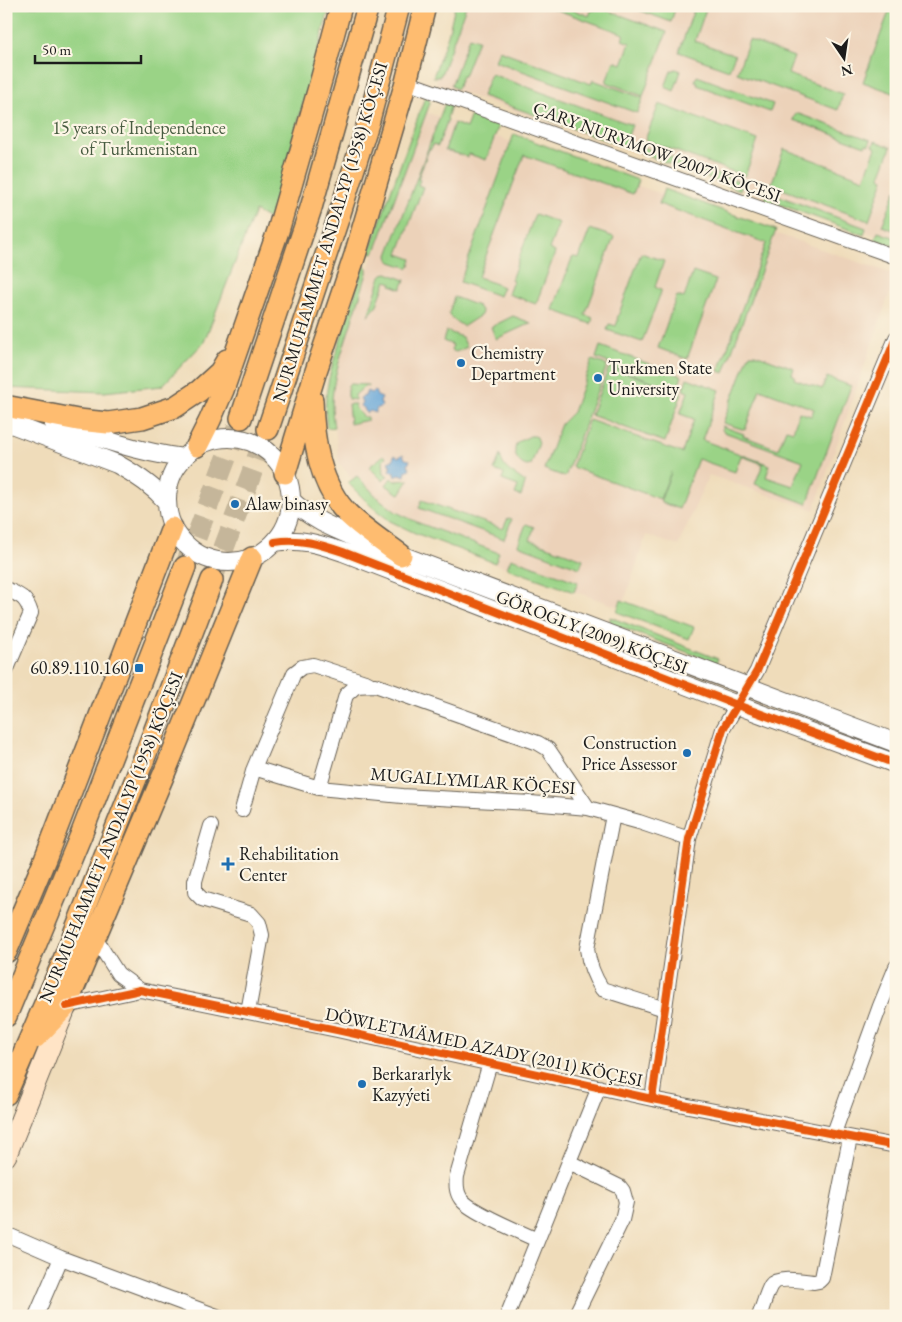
<svg xmlns="http://www.w3.org/2000/svg" width="902" height="1322" viewBox="0 0 902 1322" font-family="'EB Garamond',serif">
  <style>
    .built { fill: #ecd2b9 }
    .green { fill: #9ad386; stroke: #5b7851 }
    .water { fill: #65a5d8; stroke: #40607a }
    .lines { fill: none; stroke-linecap: round; stroke-linejoin: round }
    .primary-tunnel { stroke: #c5b69a; stroke-width: 21; stroke-dasharray: 21 11; stroke-linecap: butt }
    .minor-casing { stroke: #665f53; stroke-width: 16 }
    .tertiary-casing { stroke: #665f53; stroke-width: 20 }
    .secondary-casing { stroke: #665f53; stroke-width: 22 }
    .primary-casing { stroke: #665f53; stroke-width: 24 }
    .minor { stroke: #fff; stroke-width: 14 }
    .tertiary { stroke: #fff; stroke-width: 18 }
    .secondary { stroke: #ffe4c6; stroke-width: 20 }
    .primary { stroke: #febc70; stroke-width: 21 }
    .cycleway-casing { stroke: #fcf5e5; stroke-width: 11 }
    .cycleway { stroke: #e8590c; stroke-width: 8 }
    .poi-dot { fill: #1f6fb2; stroke: #fcf5e5; stroke-width: 2 }
    .labels { text-anchor: middle; stroke-width: 4.5; stroke-linejoin: round; paint-order: stroke }
    .park-label { font-size: 18px; fill: #485c41; stroke: #fcf5e5 }
    .street-label { font-size: 18px; fill: #1c1c1c; stroke: #fcf5e5 }
    .poi-label { font-size: 18px; fill: #1c1c1c; stroke: #fcf5e5; text-anchor: start }
  </style>
  <rect width="100%" height="100%" fill="#fcf5e5"/>
  <filter id="ink" filterUnits="userSpaceOnUse"><feTurbulence type="fractalNoise" baseFrequency=".02" numOctaves="2"/><feDisplacementMap in="SourceGraphic" scale="10" xChannelSelector="R" yChannelSelector="G"/><feConvolveMatrix kernelMatrix="1 2 1 2 8 2 1 2 1" color-interpolation-filters="sRGB"/></filter>
  <filter id="wash" filterUnits="userSpaceOnUse"><feTurbulence type="fractalNoise" baseFrequency=".0096" numOctaves="4" result="noise"/><feDisplacementMap in="SourceGraphic" scale="20" xChannelSelector="R" yChannelSelector="G"/><feGaussianBlur stdDeviation="1.12" result="paint"/><feColorMatrix in="noise" values="0 0 0 0 0 0 0 0 0 0 0 0 0 0 0 0 0 1.4 0 .05"/><feComposite in="paint" operator="in"/></filter>
  <g filter="url(#wash)">
    <rect width="100%" height="100%" fill="#efdcba"/>
    <path class="built" d="M458,6H896V242L436,84Z
      M425,112L896,275L814,510L709,475L678,546L646,535L622,608L490,562L379,511L339,463L332,403L338,353Z"/>
    <path class="green" d="M6,6H330L285,169L269,219L255,211L204,342L162,386L104,392L6,388Z
      M455,6H466L441,75L438,77H433L448,35Z
      M553,6H563L589,16L591,11L601,8L667,32L643,96L606,82L614,61L622,64L630,43L622,40L624,34L552,8Z
      M628,6H676L671,22Z
      M695,6H707L695,41L735,55L729,70L679,52Z
      M891,6H896V94L863,82Z
      M469,37L478,40L464,76H462L457,89L451,86Z
      M749,40L794,57L788,74L843,94L838,110L737,73Z
      M499,50L591,84L593,80L643,98L637,113L495,61Z
      M676,69L681,71L674,91L665,87L671,71Z
      M491,74L632,125L624,147L482,96Z
      M697,76L773,104L770,112L697,85L698,82L695,81Z
      M425,97L429,99L430,103L376,249L373,253L369,252Z
      M445,103L451,105L447,118L448,119L438,146L433,144L431,149H429L418,179L420,180L418,185L423,187L398,254L412,259L409,268L391,262L389,260L388,255Z
      M659,104L758,140L745,176L645,140Z
      M796,113L871,140L869,145L866,144L865,146L793,120Z
      M471,115L499,125L486,160L469,154L468,157L445,150L454,123L466,128Z
      M514,134L638,180L633,194L524,155L478,277L503,287L499,296L460,282Z
      M875,141L891,147L880,177L884,179L869,221L771,185L784,149L864,179L876,148L873,146Z
      M643,147L742,183L740,190L640,153Z
      M664,189L776,230L724,373L719,371L766,243L659,204Z
      M896,190V231L882,226Z
      M768,192L866,228L864,235L765,199Z
      M535,214L559,223L549,249L555,252V253L536,304L508,294L513,281L511,280Z
      M590,229L614,237L585,315L593,318L591,324L553,310L572,258L574,257L579,258Z
      M878,232L896,238V247L875,239Z
      M641,253L664,261L655,287L661,290V292L642,342L607,330L609,324L616,326L618,320L617,319Z
      M364,265L367,268V273C361,294 354,315 347,336C337,368 328,393 334,427L327,428C321,394 333,363 343,331C350,309 357,287 364,265Z
      M693,272L716,280L687,359L658,348L676,298L677,296L684,298Z
      M387,273L405,280L401,289L391,285L392,283L386,281L376,307L368,316L381,276L383,274Z
      M454,297L478,306L482,312L481,315L464,326C458,323 451,320 449,313Z
      M513,316L531,323L496,339L491,327Z
      M446,331L462,337L467,347L456,352L451,350L453,345L443,341Z
      M600,346L682,376L677,391L682,393L665,442L591,415L609,367L673,389L616,368L617,366L596,358Z
      M750,354H755L794,368L792,374L795,376L794,379L822,389L827,377L851,386L807,504L755,484L763,464L741,456L735,472L698,459L679,509L660,502L671,472L660,499L572,467L589,420L682,453L694,419L680,414L688,392L683,390L687,378L720,390L702,440L770,465L766,477L793,486L803,461L724,432L722,430V426L744,434L743,436L778,449L786,429L793,431L799,412L811,416L814,409L760,389L745,430L723,423L748,357Z
      M592,360L607,365L565,477L544,469L561,424L573,412Z
      M350,384L369,385V387L365,386L355,395V400L348,399V385Z
      M348,404H355V408L364,417H368V420L350,424Z
      M530,436H534L537,437L539,443L531,465L527,466C517,464 511,450 518,442C521,440 527,438 530,436Z
      M384,455L386,457L383,460L384,473L388,476L383,481L369,467Z
      M500,455C504,472 513,472 525,482V484L521,496L515,494L518,486L502,480L504,474L494,470Z
      M357,476L378,498L396,512L419,523L499,553L495,563L415,533L390,521L371,506L348,483Z
      M391,478L394,481L409,480L400,494L397,493L386,485Z
      M422,500L503,529L508,518L512,519L504,539L419,508Z
      M526,524L534,527L530,540L583,559L580,568L518,545Z
      M511,558L578,582L574,592L507,568Z
      M621,600L694,627L689,639L617,612Z
      M610,617L718,659L716,663L612,624L610,621Z"/>
    <path class="water" d="M367,391L371,393L375,391L377,396L382,398L380,402L382,406L377,408L375,413L371,411L366,413L364,408L360,406L362,402L360,398L365,396Z
      M403,454L405,459L410,460L408,465L410,469L406,471L405,476L400,474L396,477L394,472L389,471L391,466L388,462L393,460L394,455L399,457Z"/>
  </g>
  <g filter="url(#ink)">
    <g class="lines">
      <path class="primary-tunnel" d="M185,567L241,418
        M212,580L268,429"/>
      <defs>
        <path id="minor" d="M406,82L896,257
          M6,589C21,596 26,597 31,613L6,671
          M254,768L319,788L402,796L531,803L588,808L639,822L689,839
          M319,788L346,695L356,686L375,685L538,743L548,749L588,808
          M242,810L254,768L294,673L302,667L313,665L368,683
          M613,815L587,949C589,964 594,977 602,989L665,1009
          M211,826L195,881V892L202,899L251,914L259,923L262,935L248,1012
          M95,938L118,974L140,990
          M66,1006L140,990L337,1030L652,1099L896,1146
          M490,1063L457,1176C456,1185 456,1192 461,1199C470,1212 521,1232 537,1240
          M652,1099L689,839L723,729L757,671L896,338
          M834,1133L880,1006L896,967
          M569,1162L620,1187L623,1191L626,1202L622,1220L575,1316
          M6,1234L61,1258L217,1316
          M36,1316L61,1258
          M507,1316L599,1087
          M759,1316C763,1307 766,1293 771,1285C777,1276 804,1281 814,1282L819,1281L822,1278L850,1138"/>
        <path id="tertiary" d="M6,422L117,464C135,474 152,485 166,501
          M53,422C95,437 138,452 183,458
          M167 500a62 62 0 1 1 124 0a62 62 0 1 1-124 0Z
          M291,500C313,522 341,531 369,543L896,743
          M275,542C300,538 319,544 343,552L737,705L896,764"/>
        <path id="secondary" d="M6,1156L66,1007"/>
        <path id="primary" d="M312,400C313,439 319,486 349,515C365,530 383,542 401,555
          M10,407L78,420L108,423L142,418L175,407L199,391L220,372L227,360
          M241,418L311,208L368,6
          M268,429L340,213L369,120L399,6
          M197,446L210,420L223,390L278,231L322,77L341,6
          M285,473L315,374L355,255L406,82L425,6
          M6,952L45,859L172,528
          M6,1016L81,835L185,567
          M35,1038L66,1006L166,769L252,558
          M6,1094L60,969L143,761L212,580"/>
      </defs>
      <use href="#minor" class="minor-casing"/>
      <use href="#tertiary" class="tertiary-casing"/>
      <use href="#secondary" class="secondary-casing"/>
      <use href="#primary" class="primary-casing"/>
      <use href="#minor" class="minor"/>
      <use href="#tertiary" class="tertiary"/>
      <use href="#secondary" class="secondary"/>
      <use href="#primary" class="primary"/>
      <defs>
        <path id="cycleway" d="M275,542C300,538 319,544 343,552L737,705L896,764
          M66,1006L140,990L337,1030L652,1099L896,1146
          M652,1099L689,839L723,729L757,671L896,338"/>
      </defs>
      <use href="#cycleway" class="cycleway-casing"/>
      <use href="#cycleway" class="cycleway"/>
    </g>
  </g>
  <g class="poi-dot">
    <circle cx="461" cy="363" r="5"/>
    <circle cx="598" cy="378" r="5"/>
    <circle cx="235" cy="504" r="5"/>
    <rect x="134" y="663" width="10" height="10" rx="2.5"/>
    <circle cx="687" cy="753" r="5"/>
    <path d="M225.5 856.5h5v5h5v5h-5v5h-5v-5h-5v-5h5z"/>
    <circle cx="362" cy="1084" r="5"/>
  </g>
  <g class="labels">
    <g class="park-label">
      <text x="139" y="134">15 years of Independence<tspan x="139" dy="21">of Turkmenistan</tspan></text>
    </g>
    <g class="street-label">
      <text transform="translate(657 152) rotate(20)" y="6">ÇARY NURYMOW (2007) KÖÇESI</text>
      <text transform="translate(330 232) rotate(-73)" y="6">NURMUHAMMET ANDALYP (1958) KÖÇESI</text>
      <text transform="translate(592 632) rotate(21)" y="6">GÖROGLY (2009) KÖÇESI</text>
      <text transform="translate(473 781) rotate(4)" y="6">MUGALLYMLAR KÖÇESI</text>
      <text transform="translate(111 837) rotate(-68)" y="6">NURMUHAMMET ANDALYP (1958) KÖÇESI</text>
      <text transform="translate(484 1047) rotate(12)" y="6">DÖWLETMÄMED AZADY (2011) KÖÇESI</text>
    </g>
    <g class="poi-label">
      <text x="471" y="359">Chemistry<tspan x="471" dy="21">Department</tspan></text>
      <text x="608" y="374">Turkmen State<tspan x="608" dy="21">University</tspan></text>
      <text x="245" y="510">Alaw binasy</text>
      <text x="129" y="674" text-anchor="end">60.89.110.160</text>
      <text x="677" y="749" text-anchor="end">Construction<tspan x="677" dy="21">Price Assessor</tspan></text>
      <text x="239" y="860">Rehabilitation<tspan x="239" dy="21">Center</tspan></text>
      <text x="372" y="1080">Berkararlyk<tspan x="372" dy="21">Kazyýeti</tspan></text>
    </g>
  </g>
  <rect width="902" height="1322" fill="none" stroke="#fcf5e5" stroke-width="25"/>
  <g transform="translate(844 58) rotate(167)" stroke="#fcf5e5" stroke-width="4" paint-order="stroke">
  <path d="M0-4L9 19L0 12L-9 19Z" fill="#1c1c1c"/>
  <text y="-8" font-size="14" font-weight="bold" text-anchor="middle" fill="#1c1c1c">N</text>
  </g>
  <path d="M35 55v8h106v-8" fill="none" stroke="#1c1c1c" stroke-width="2.5"/>
  <text x="42" y="55" font-size="15" fill="#1c1c1c" stroke="#fcf5e5" stroke-width="4" paint-order="stroke">50 m</text>
</svg>
